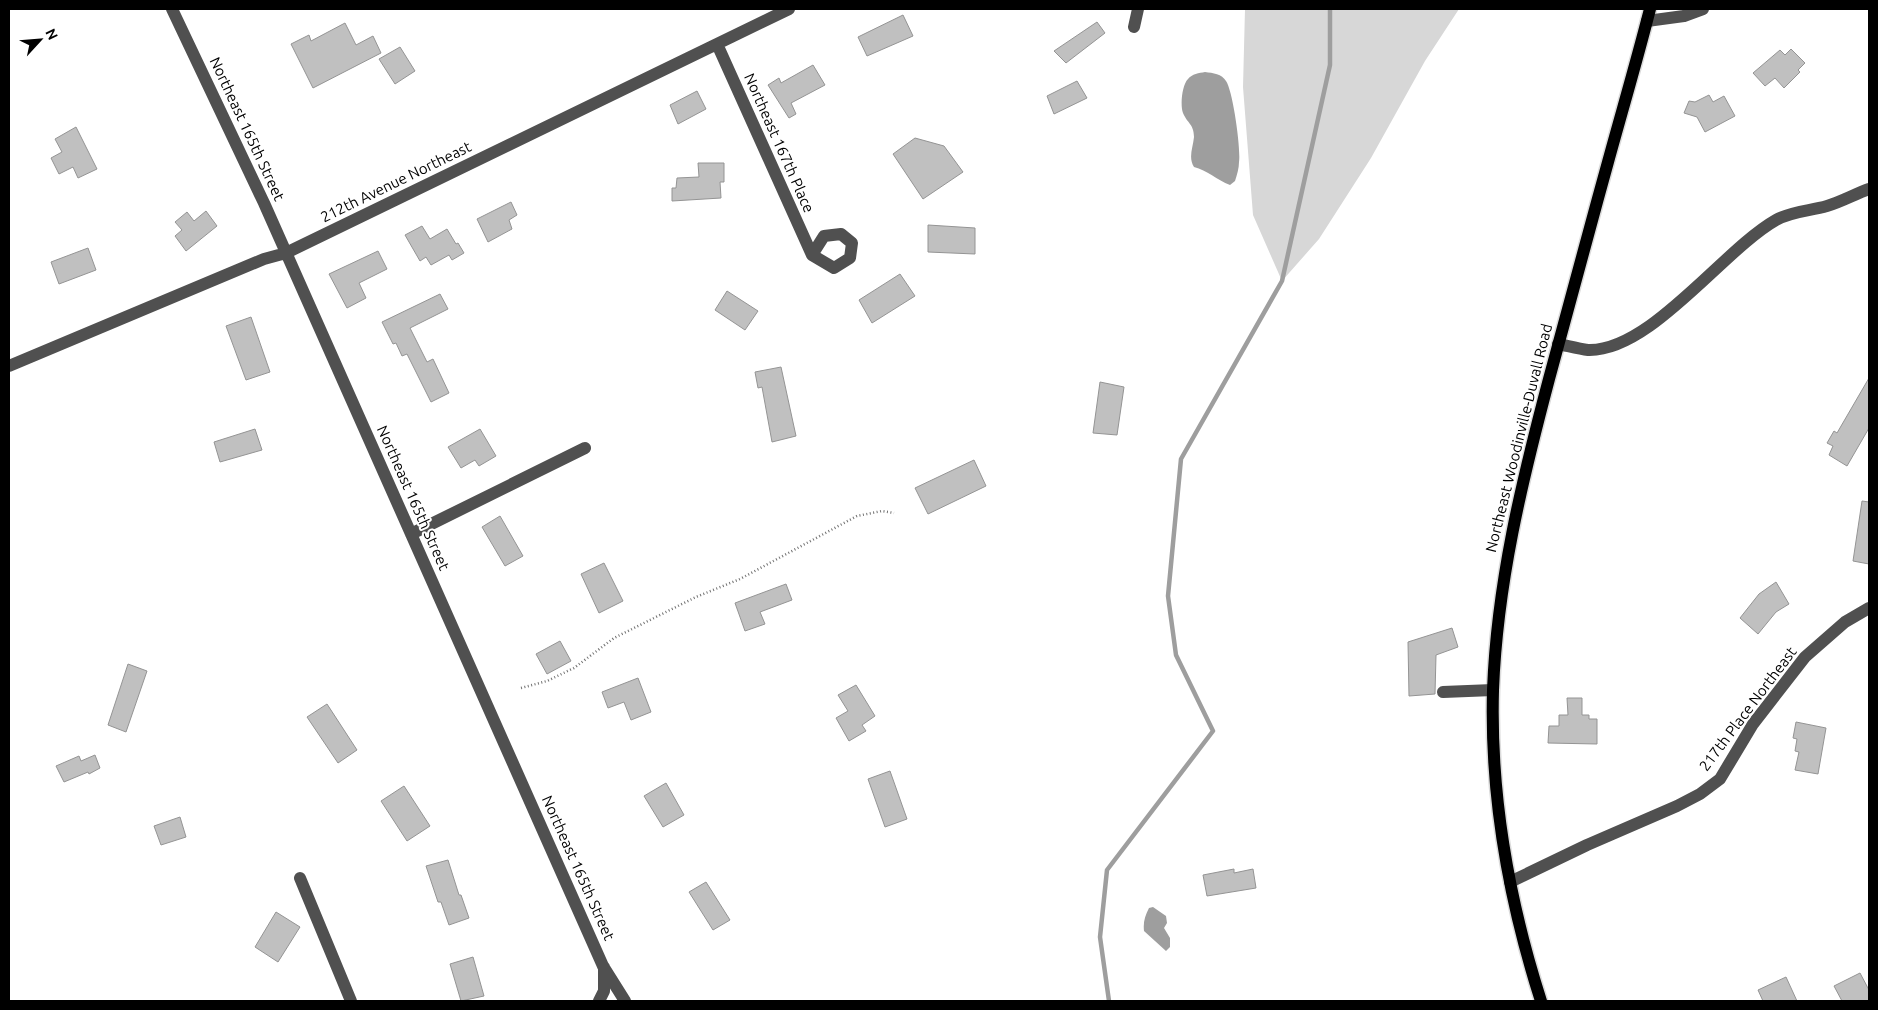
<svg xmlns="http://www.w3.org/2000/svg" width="1878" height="1010" viewBox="0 0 1878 1010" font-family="Ubuntu,sans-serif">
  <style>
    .green { fill: #d7d7d7 }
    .water { fill: #9e9e9e }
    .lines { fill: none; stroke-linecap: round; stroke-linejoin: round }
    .stream { stroke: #9e9e9e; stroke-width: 4.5 }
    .building { fill: #c0c0c0; stroke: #949494 }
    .major-casing { stroke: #dbdbdb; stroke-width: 15 }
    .path { stroke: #727272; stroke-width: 2.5; stroke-dasharray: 1 2.5; stroke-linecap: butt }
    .minor { stroke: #505050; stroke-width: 12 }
    .major { stroke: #000; stroke-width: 12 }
    .labels { text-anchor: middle; stroke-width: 4; stroke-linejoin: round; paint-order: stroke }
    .street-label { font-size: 15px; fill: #000; stroke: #fff }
  </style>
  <rect width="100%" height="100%" fill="#fff"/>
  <path class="green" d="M1245,9H1459L1425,61L1371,158L1319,239L1282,281L1253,215L1243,87Z"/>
  <path class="water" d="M1205,72C1213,73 1222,74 1226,81C1233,91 1241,149 1239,162C1239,168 1237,175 1235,181L1230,185C1217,180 1207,170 1194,167C1188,157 1193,148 1194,137C1194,124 1187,123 1183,113C1180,105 1182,85 1188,79C1192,74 1199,73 1205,72Z
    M1153,907L1166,916L1167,923L1164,928L1170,938V947L1166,951L1144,931C1143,922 1145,916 1149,908Z"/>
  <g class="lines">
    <path class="stream" d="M1109,1001L1100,937L1107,870L1213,731L1176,655L1168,596L1181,459L1282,281L1330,65V9"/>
  </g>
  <path class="building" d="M903,15L913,36L867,56L858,37Z
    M1097,22L1105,33L1066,63L1054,51Z
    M345,23L356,45L373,36L381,53L313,88L291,44L309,35L311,41Z
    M400,47L415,71L395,84L379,59Z
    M1791,49L1805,63L1798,70L1800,72L1784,88L1775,78L1765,86L1753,73L1780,50L1785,55Z
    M813,65L825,85L791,103L796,114L789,118L768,85L779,78L781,83Z
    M1077,81L1087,98L1054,114L1047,96Z
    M697,91L706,109L678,124L670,105Z
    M1709,95L1713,102L1724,96L1735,116L1705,132L1697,117L1684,113L1689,101L1695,102Z
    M76,127L97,169L78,178L73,167L59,174L51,158L62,152L55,139Z
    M915,138L944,146L963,172L923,199L893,154Z
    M698,163H724V182H720L721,198L672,201V188H676L677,178L699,177Z
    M511,202L517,215L509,220L512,229L488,242L477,219Z
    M206,211L217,226L186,251L175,236L182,230L175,222L187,212L194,221Z
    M928,225L975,228V254L928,252Z
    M422,226L430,239L447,229L456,244L458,243L464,253L452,260L449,255L431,265L426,257L420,261L405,235Z
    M88,248L96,270L59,284L51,262Z
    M378,251L387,269L359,283L366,298L347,308L329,274Z
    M900,274L915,296L872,323L859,300Z
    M727,291L758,311L745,330L715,310Z
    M440,294L448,309L410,328L427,362L433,359L449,393L431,402L407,354L402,356L396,343L393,344L382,322Z
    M251,317L270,372L246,380L226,326Z
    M781,367L796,436L772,442L762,387L758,388L755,372Z
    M1869,378V428L1847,466L1829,455L1833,446L1827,443L1834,431L1837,433Z
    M1100,382L1124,387L1117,435L1093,433Z
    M255,429L262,450L220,462L214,442Z
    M480,429L496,456L479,466L475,460L461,468L448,447Z
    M974,460L986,486L928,514L915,488Z
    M1862,501L1869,502V564L1853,561Z
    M500,516L523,556L505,566L482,527Z
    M604,563L623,601L599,613L581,574Z
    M1776,582L1789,604L1776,612L1758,634L1740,618L1759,594Z
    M786,584L792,600L760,612L765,624L745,631L735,603Z
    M1452,628L1458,647L1436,655L1435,694L1409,696L1408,642Z
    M560,641L571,661L547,674L536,654Z
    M128,664L147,671L126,732L108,725Z
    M638,678L651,712L631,720L624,702L608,708L602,692Z
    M856,685L875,716L862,725L866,731L849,741L836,718L848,711L838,695Z
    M1567,698H1582V715H1589V719H1597V744L1548,743L1549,726H1559V715H1568Z
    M327,704L357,750L338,763L307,717Z
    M1796,722L1826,728L1818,774L1795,770L1799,752L1795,751L1797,739L1793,738Z
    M95,755L100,768L89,774L88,772L64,782L56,766L79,756L81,761Z
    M890,771L907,819L885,827L868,779Z
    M666,783L684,815L663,827L644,796Z
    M404,786L430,826L407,841L381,801Z
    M180,817L186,837L161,845L154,826Z
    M448,860L459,895H461L469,918L449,925L441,902H438L426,866Z
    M1234,869V873L1253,869L1256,888L1207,896L1203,875Z
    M706,882L730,920L713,930L689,892Z
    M276,912L300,927L278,962L255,947Z
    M473,957L484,996L461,1001L450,964Z
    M1860,973L1869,990V1001H1842L1834,986Z
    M1786,977L1797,1001H1763L1758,990Z"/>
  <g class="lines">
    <defs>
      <path id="major" d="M1541,1001C1509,901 1490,796 1493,690C1497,583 1522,481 1549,379C1569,306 1588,234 1608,162C1622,111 1637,60 1650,9"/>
    </defs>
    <use href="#major" class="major-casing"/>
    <path class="path" d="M521,688L547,681L574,668L614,638L696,597L740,579L857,516L882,511L894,513"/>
    <path class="minor" d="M172,9L264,203L603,966L625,1001
      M1647,21L1684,16L1703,9
      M1134,27L1138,9
      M717,44L812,255L834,268L850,258L852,243L841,234L824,236L812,255
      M1558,344C1568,346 1579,349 1588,350C1650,352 1723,250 1776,220C1792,211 1810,211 1827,206C1841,202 1855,194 1869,189
      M9,366L264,259L286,253L789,9
      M411,534L585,448
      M1443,692L1493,690
      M300,878L351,1001
      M1510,882L1587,845L1677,806L1700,794L1720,779L1753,724L1805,657L1845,622L1869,608
      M599,1001L604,991V967"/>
    <use href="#major" class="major"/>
  </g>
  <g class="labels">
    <g class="street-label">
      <text transform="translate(247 129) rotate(65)" y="5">Northeast 165th Street</text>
      <text transform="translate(779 143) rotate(66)" y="5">Northeast 167th Place</text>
      <text transform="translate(396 182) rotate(-26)" y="5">212th Avenue Northeast</text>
      <text transform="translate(1519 438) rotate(-76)" y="5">Northeast Woodinville-Duvall Road</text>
      <text transform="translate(413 498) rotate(66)" y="5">Northeast 165th Street</text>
      <text transform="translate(1748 709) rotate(-53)" y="5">217th Place Northeast</text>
      <text transform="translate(578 868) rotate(66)" y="5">Northeast 165th Street</text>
    </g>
  </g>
  <rect width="1878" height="1010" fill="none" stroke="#000000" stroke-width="20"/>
  <g transform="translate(40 40) rotate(64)" stroke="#ffffff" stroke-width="4" paint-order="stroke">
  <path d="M0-4L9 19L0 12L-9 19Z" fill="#000000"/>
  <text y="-8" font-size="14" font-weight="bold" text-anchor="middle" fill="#000000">N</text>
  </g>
</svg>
